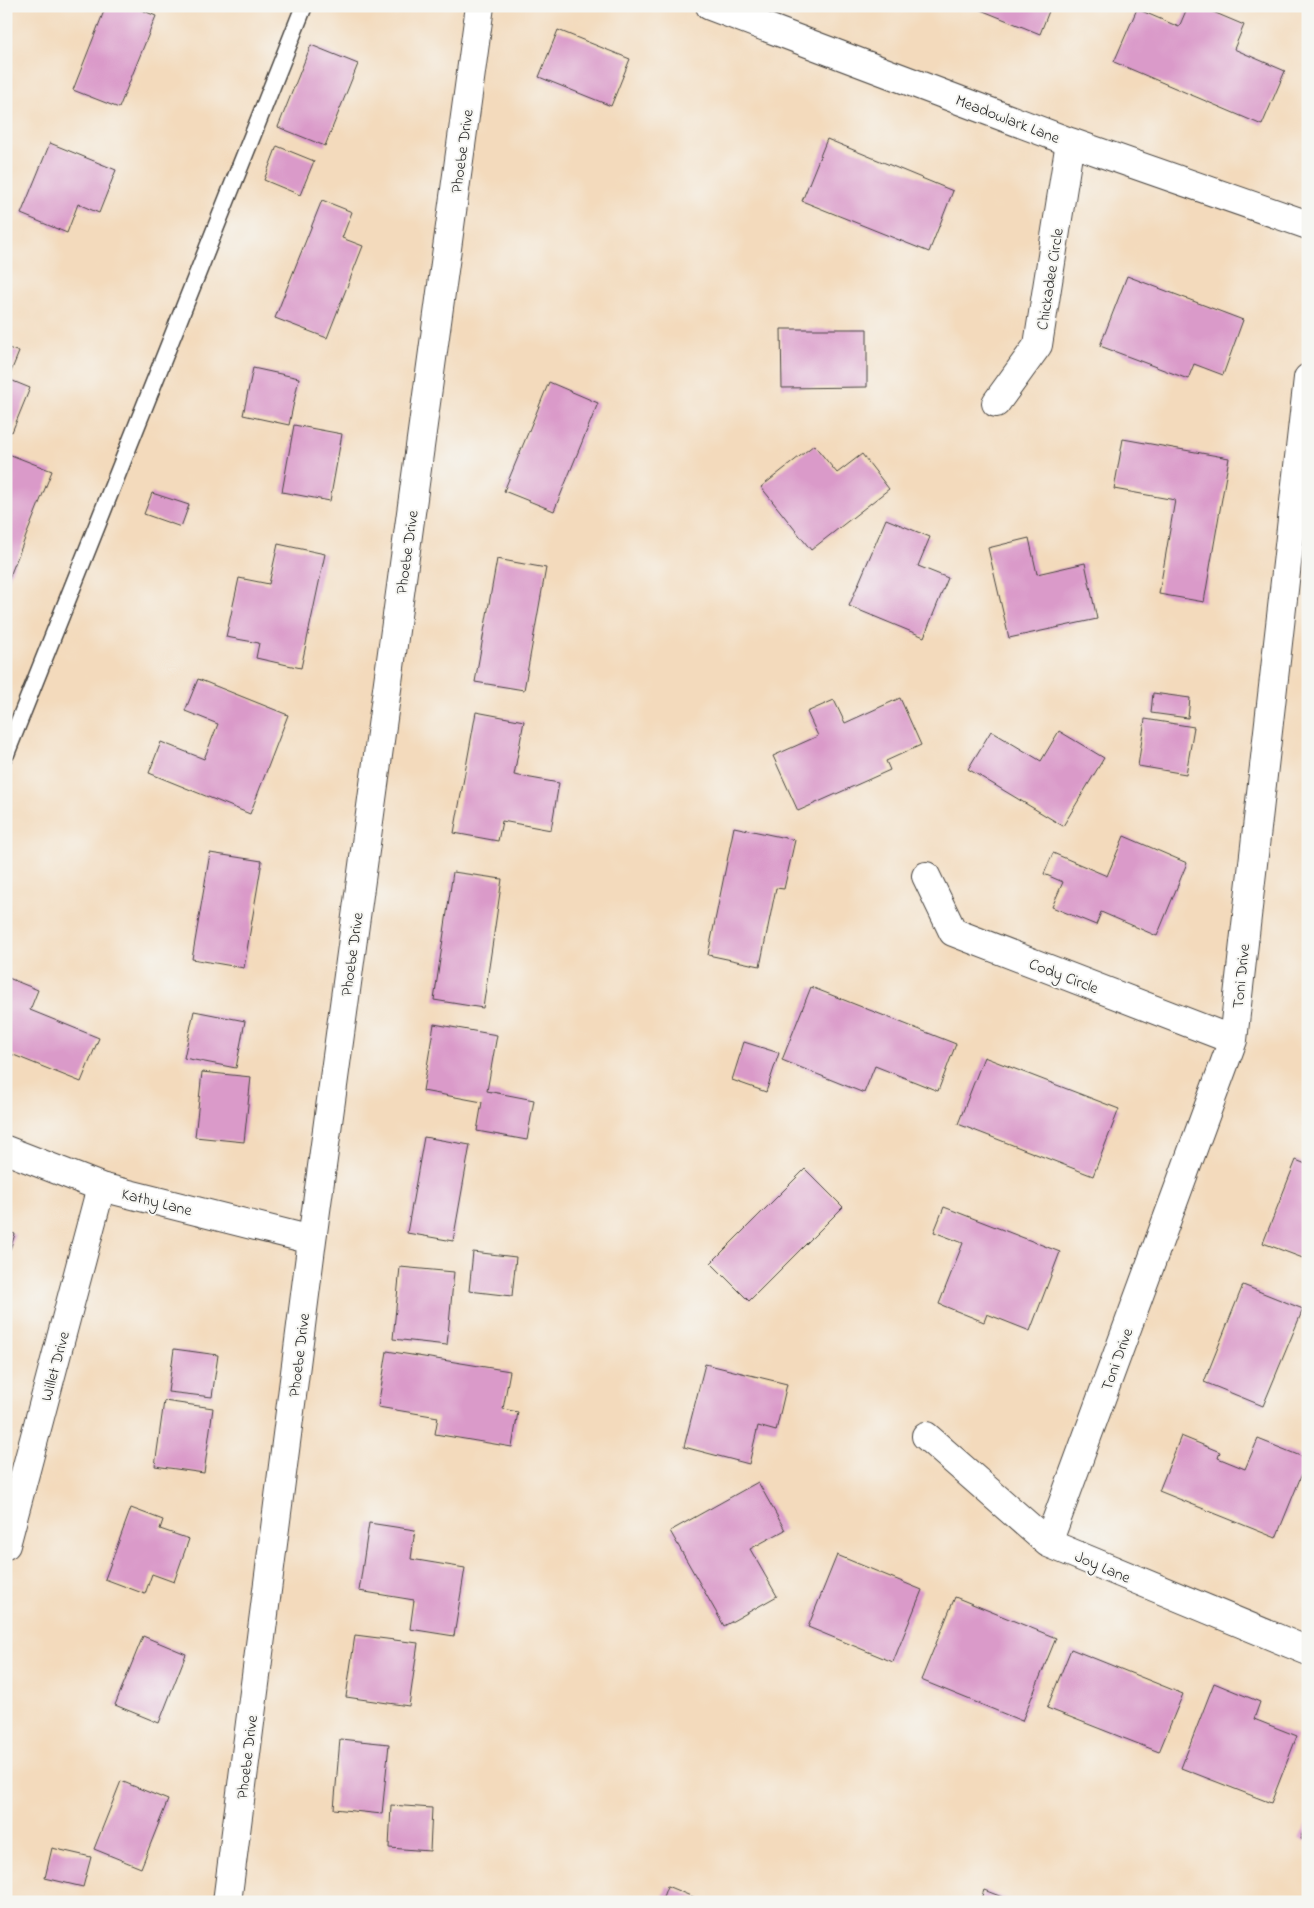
<svg xmlns="http://www.w3.org/2000/svg" width="1314" height="1908" viewBox="0 0 1314 1908" font-family="'Indie Flower',sans-serif">
  <style>
    .building { fill: #da9ac9 }
    .lines { fill: none; stroke-linecap: round; stroke-linejoin: round }
    .service-casing { stroke: #494541; stroke-width: 19 }
    .minor-casing { stroke: #494541; stroke-width: 30 }
    .service { stroke: #fff; stroke-width: 16 }
    .minor { stroke: #fff; stroke-width: 28 }
    .labels { text-anchor: middle; stroke-width: 4; stroke-linejoin: round; paint-order: stroke }
    .street-label { font-size: 16px; fill: #2b2b2b; stroke: #f6f6f2 }
  </style>
  <rect width="100%" height="100%" fill="#f6f6f2"/>
  <filter id="ink" filterUnits="userSpaceOnUse"><feTurbulence type="fractalNoise" baseFrequency=".02" numOctaves="2"/><feDisplacementMap in="SourceGraphic" scale="10" xChannelSelector="R" yChannelSelector="G"/><feConvolveMatrix kernelMatrix="1 2 1 2 8 2 1 2 1" color-interpolation-filters="sRGB"/></filter>
  <filter id="wash" filterUnits="userSpaceOnUse"><feTurbulence type="fractalNoise" baseFrequency=".0096" numOctaves="4" result="noise"/><feDisplacementMap in="SourceGraphic" scale="20" xChannelSelector="R" yChannelSelector="G"/><feGaussianBlur stdDeviation="1.12" result="paint"/><feColorMatrix in="noise" values="0 0 0 0 0 0 0 0 0 0 0 0 0 0 0 0 0 1.4 0 .05"/><feComposite in="paint" operator="in"/></filter>
  <g filter="url(#wash)">
    <rect width="100%" height="100%" fill="#f3dabc"/>
    <g id="blocks">
      <path class="building" d="M106,6H132L156,16L119,108L73,90Z
        M971,6H1051L1040,34Z
        M1188,6H1199L1244,25L1234,49L1285,71L1262,125L1114,62L1137,9L1179,27Z
        M558,30L630,59L611,106L539,77Z
        M311,45L358,64L325,146L278,127Z
        M827,139L953,191L929,252L802,201Z
        M50,143L116,170L99,213L78,204L67,233L21,214Z
        M277,146L314,161L300,195L264,180Z
        M322,200L352,212L342,238L363,246L327,338L275,318Z
        M1127,276L1243,320L1223,375L1194,364L1188,379L1100,346Z
        M781,329H867V387L782,388Z
        M6,347L19,352L8,379L30,388L12,432L6,429Z
        M253,368L299,378L289,425L243,415Z
        M549,382L598,403L554,511L504,491Z
        M294,425L342,434L330,501L282,492Z
        M1123,439L1229,458L1204,602L1159,594L1175,500L1114,489Z
        M814,445L837,473L862,454L889,489L811,550L761,487Z
        M6,453L52,471L6,586Z
        M152,493L189,505L181,527L144,514Z
        M886,519L930,537L918,566L948,578L924,637L849,606Z
        M1029,538L1037,574L1085,563L1097,619L1009,638L988,548Z
        M278,544L325,554L301,668L256,658L259,643L226,637L239,578L269,584Z
        M497,559L546,568L524,690L475,682Z
        M198,679L288,715L250,814L149,773L161,742L204,759L218,724L185,711Z
        M1153,693L1190,698L1188,718L1151,713Z
        M900,698L921,745L886,761L890,770L798,811L773,756L818,736L807,712L834,700L845,723Z
        M476,712L524,721L514,775L559,783L551,830L502,821L498,841L454,833Z
        M1145,719L1194,727L1186,774L1138,766Z
        M991,731L1041,761L1059,731L1104,758L1063,826L968,769Z
        M734,827L795,840L784,889L776,888L760,966L708,955Z
        M1124,836L1187,863L1157,936L1101,912L1096,925L1052,907L1063,882L1044,874L1053,853L1107,876Z
        M210,853L262,861L244,968L192,959Z
        M453,872L502,879L483,1008L434,1000Z
        M6,977L38,990L30,1010L99,1038L81,1082L6,1052Z
        M811,987L956,1044L938,1091L875,1066L864,1093L782,1060Z
        M194,1011L245,1021L236,1068L184,1058Z
        M434,1024L497,1035L487,1091L534,1100L527,1140L477,1131L482,1102L423,1091Z
        M744,1042L779,1053L766,1092L732,1080Z
        M984,1057L1119,1109L1093,1176L958,1124Z
        M202,1072L251,1077L244,1142L195,1137Z
        M1308,1115V1128L1303,1126Z
        M424,1137L470,1145L453,1241L407,1233Z
        M1296,1160L1308,1165V1260L1263,1243Z
        M805,1169L843,1207L749,1301L711,1263Z
        M944,1207L1060,1252L1030,1331L987,1314L984,1322L939,1304L963,1243L934,1232Z
        M6,1231L15,1234L7,1259H6Z
        M473,1252L516,1257L512,1296L469,1291Z
        M400,1267L454,1272L447,1345L393,1339Z
        M1243,1285L1303,1309L1263,1406L1204,1382Z
        M174,1349L218,1355L212,1397L168,1392Z
        M387,1351L510,1371L503,1409L518,1412L512,1447L435,1434L438,1417L378,1407Z
        M705,1364L787,1384L776,1431L758,1426L749,1464L684,1447Z
        M164,1401L213,1408L204,1473L155,1466Z
        M1181,1436L1220,1452L1218,1458L1245,1469L1258,1439L1308,1459L1276,1538L1159,1491Z
        M758,1482L785,1530L750,1549L777,1596L724,1626L670,1531Z
        M131,1508L163,1520L160,1529L189,1539L174,1582L152,1574L145,1594L105,1579Z
        M369,1523L415,1530L411,1559L465,1568L454,1636L410,1629L414,1600L359,1591Z
        M837,1555L922,1590L893,1662L808,1627Z
        M955,1597L1056,1638L1022,1721L921,1680Z
        M355,1635L418,1643L409,1706L346,1697Z
        M143,1636L186,1654L159,1723L115,1705Z
        M1071,1649L1183,1694L1159,1752L1047,1708Z
        M1214,1683L1260,1702L1254,1719L1297,1736L1271,1803L1181,1768Z
        M340,1739L389,1744L382,1814L334,1809Z
        M121,1781L168,1800L141,1868L94,1849Z
        M391,1805L432,1808L430,1851L389,1848Z
        M1308,1820V1842L1300,1839Z
        M52,1848L91,1857L83,1887L45,1878Z
        M667,1886L705,1902H661Z
        M984,1890L1015,1902H980Z"/>
    </g>
  </g>
  <g filter="url(#ink)">
    <use href="#blocks" fill-opacity="0" stroke="#494541" stroke-width="1"/>
    <g class="lines">
      <defs>
        <path id="service" d="M6,754L304,6"/>
        <path id="minor" d="M710,6L1070,142L1308,225
          M996,403L1038,345L1070,142
          M926,876L953,932L1233,1040
          M6,1150L101,1187L312,1240
          M926,1436L1048,1543L1308,1651
          M1048,1543L1233,1040L1308,378
          M6,1545L101,1187
          M227,1902L312,1240L480,6"/>
      </defs>
      <use href="#service" class="service-casing"/>
      <use href="#minor" class="minor-casing"/>
      <use href="#service" class="service"/>
      <use href="#minor" class="minor"/>
    </g>
  </g>
  <g class="labels">
    <g class="street-label">
      <text transform="translate(1008 118) rotate(21)" y="6">Meadowlark Lane</text>
      <text transform="translate(461 151) rotate(-82)" y="6">Phoebe Drive</text>
      <text transform="translate(1049 279) rotate(-81)" y="6">Chickadee Circle</text>
      <text transform="translate(406 552) rotate(-82)" y="6">Phoebe Drive</text>
      <text transform="translate(351 954) rotate(-82)" y="6">Phoebe Drive</text>
      <text transform="translate(1064 975) rotate(21)" y="6">Cody Circle</text>
      <text transform="translate(1240 976) rotate(-84)" y="6">Toni Drive</text>
      <text transform="translate(157 1201) rotate(14)" y="6">Kathy Lane</text>
      <text transform="translate(298 1355) rotate(-83)" y="6">Phoebe Drive</text>
      <text transform="translate(1116 1359) rotate(-70)" y="6">Toni Drive</text>
      <text transform="translate(54 1366) rotate(-75)" y="6">Willet Drive</text>
      <text transform="translate(1103 1566) rotate(23)" y="6">Joy Lane</text>
      <text transform="translate(246 1757) rotate(-83)" y="6">Phoebe Drive</text>
    </g>
  </g>
  <rect width="1314" height="1908" fill="none" stroke="#f6f6f2" stroke-width="25"/>
</svg>
